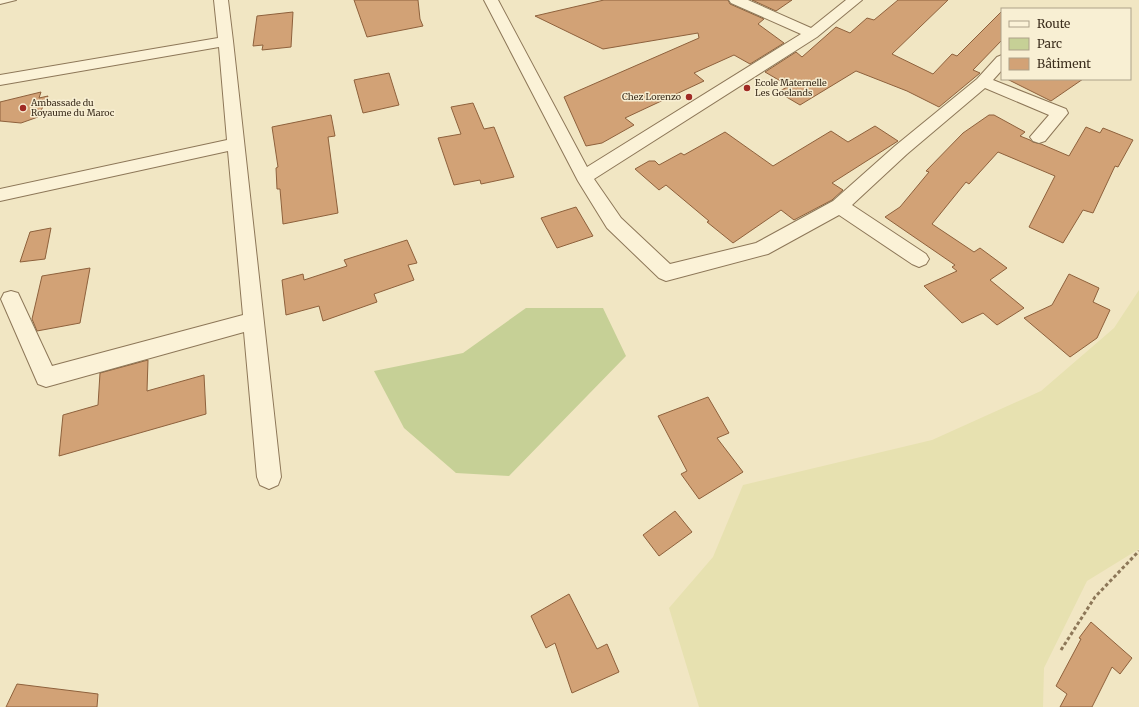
<svg xmlns="http://www.w3.org/2000/svg" width="1139" height="707" viewBox="0 0 1139 707" font-family="Merriweather,serif">
  <style>
    .farmland { fill: #e7e1b0 }
    .green { fill: #c6d096 }
    .building { fill: #d2a276; stroke: #8e613c }
    .lines { fill: none; stroke-linecap: round; stroke-linejoin: round }
    .service-casing { stroke: #8d7758; stroke-width: 2 }
    .minor-casing { stroke: #8d7758; stroke-width: 2 }
    .path { stroke: #8d7758; stroke-width: 3; stroke-dasharray: 3.5 2.5; stroke-linecap: butt }
    .service { fill: #fbf2d7; fill-rule: evenodd }
    .minor { fill: #fbf2d7; fill-rule: evenodd }
    .poi-dot { fill: #a02a24; stroke: #f8efd3; stroke-width: 1.5 }
    .labels { text-anchor: middle; stroke-width: 3; stroke-linejoin: round; paint-order: stroke }
    .far-poi-label { font-size: 9px; fill: #3c2e1d; stroke: #f8efd3; text-anchor: start }
  </style>
  <rect width="100%" height="100%" fill="#f1e6c3"/>
  <path class="farmland" d="M1139,290V549L1087,581L1044,668L1043,707H699L669,608L713,557L743,485L932,440L1041,391L1114,328Z"/>
  <path class="green" d="M526,308H603L626,356L509,476L456,473L404,428L374,371L463,353Z"/>
  <path class="building" d="M354,0H418L420,19L423,26L367,37Z
    M604,0H728L730,4L764,19L758,24L784,43L750,64L734,55L694,73L704,81L625,118L634,125L602,143L586,146L564,97L699,38L698,33L603,49L535,16Z
    M752,0H792L776,11Z
    M898,0H948L892,54L933,74L952,54L957,56L1002,11V40L973,70L980,73L939,107L907,91L856,71L800,105L778,92L789,86L765,72L796,52L802,57L836,27L850,33L867,18L874,20Z
    M293,12L291,47L262,50L263,45L253,46L257,16Z
    M389,73L399,105L363,113L354,80Z
    M1007,79H1083L1051,101Z
    M41,92L39,98L48,96L38,117L21,123L0,121V102Z
    M473,103L484,129L494,127L514,177L481,184L480,180L454,185L438,138L461,134L451,107Z
    M331,115L335,136L328,137L338,213L283,224L280,189H277L276,168L278,167L272,127Z
    M989,115H994L1025,132L1020,136L1030,140L1033,142L1041,144L1069,156L1086,127L1100,133L1103,128L1133,140L1118,167L1115,166L1093,213L1083,210L1063,243L1029,227L1055,176L998,152L969,184L966,182L932,224L974,252L980,248L1007,268L990,280L1024,308L997,325L983,313L962,323L924,286L957,271L952,267L955,265L885,217L900,207L929,172L926,171L963,133Z
    M875,126L898,141L832,183L843,190L832,200L794,220L781,210L733,243L707,222L709,221L666,185L659,190L635,169L649,161H655L659,165L681,153L684,155L725,132L773,166L831,131L848,142Z
    M576,207L593,236L557,248L541,218Z
    M51,228L45,259L20,262L30,232Z
    M407,240L417,263L408,265L414,280L374,294L377,302L323,321L319,306L286,315L282,280L303,274L304,280L347,266L344,260Z
    M90,268L80,323L37,331L32,319L42,276Z
    M1069,274L1099,288L1093,302L1110,310L1097,338L1070,357L1024,318L1052,305Z
    M148,360L147,391L204,375L206,414L59,456L63,415L98,405L100,373Z
    M708,397L729,433L717,438L743,472L699,499L681,474L687,471L658,416Z
    M675,511L692,532L659,556L643,535Z
    M569,594L597,649L607,644L619,672L572,693L555,643L546,648L531,616Z
    M1091,622L1132,658L1120,674L1112,667L1092,707H1060L1067,694L1056,686L1081,639L1079,638Z
    M17,684L98,694L97,707H6Z"/>
  <g class="lines">
    <defs>
      <path id="service" d="M0,0H16L0,4Z"/>
      <path id="minor" d="M214,0H228L233,41L281,477L278,485L269,489L260,485L257,477L244,332L46,387L38,384L1,299L4,293L11,291L18,293L52,366L243,315L228,151L0,201V189L227,140L219,47L0,85V75L218,38Z
        M484,0H498L587,167L801,34L731,3L729,0H748L811,28L846,0H862L817,37L594,179L621,218L670,264L756,243L833,201L895,146L977,79L997,57L1002,55V70L993,80L1066,109L1068,113L1045,141L1039,143L1033,141L1030,137L1049,115L985,88L907,154L852,205L926,254L929,259L926,264L919,267L912,264L839,215L768,254L666,281L659,278L607,228L578,181Z"/>
    </defs>
    <use href="#service" class="service-casing"/>
    <use href="#minor" class="minor-casing"/>
    <path class="path" d="M1061,650L1095,597L1139,551"/>
    <use href="#service" class="service"/>
    <use href="#minor" class="minor"/>
  </g>
  <g class="poi-dot">
    <circle cx="747" cy="88" r="4"/>
    <circle cx="689" cy="97" r="4"/>
    <circle cx="23" cy="108" r="4"/>
  </g>
  <g class="labels">
    <g class="far-poi-label">
      <text x="755" y="86">Ecole Maternelle<tspan x="755" dy="10">Les Goelands</tspan></text>
      <text x="681" y="100" text-anchor="end">Chez Lorenzo</text>
      <text x="31" y="106">Ambassade du<tspan x="31" dy="10">Royaume du Maroc</tspan></text>
    </g>
  </g>
  <rect x="1001" y="8" width="130" height="72" fill="#f8efd3" stroke="#ada28a"/>
  <rect x="1009" y="21" width="20" height="6" fill="#fbf2d7" stroke="#ada28a"/>
  <text x="1037" y="28" font-size="12" fill="#3c2e1d">Route</text>
  <rect x="1009" y="38" width="20" height="12" fill="#c6d096" stroke="#ada28a"/>
  <text x="1037" y="48" font-size="12" fill="#3c2e1d">Parc</text>
  <rect x="1009" y="58" width="20" height="12" fill="#d2a276" stroke="#ada28a"/>
  <text x="1037" y="68" font-size="12" fill="#3c2e1d">Bâtiment</text>
</svg>
